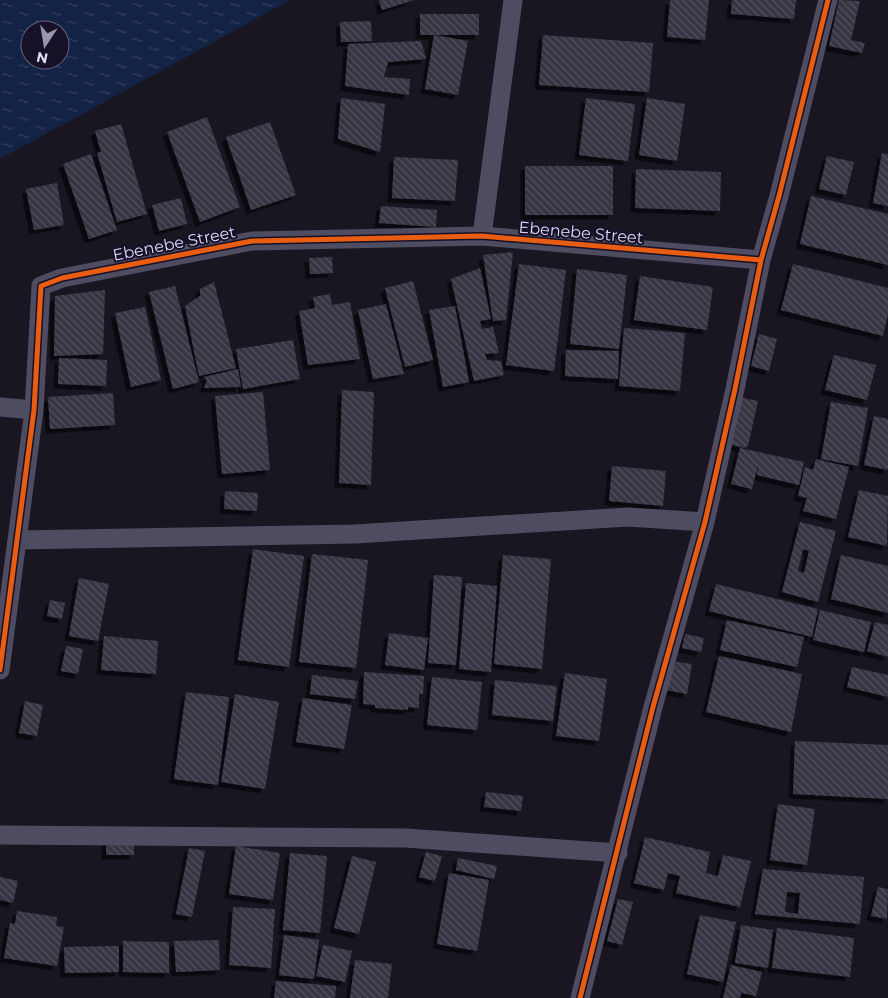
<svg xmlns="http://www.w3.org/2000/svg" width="888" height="998" viewBox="0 0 888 998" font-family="Montserrat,sans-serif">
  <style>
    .water { fill: url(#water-ripples); fill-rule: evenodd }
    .building { fill: url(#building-back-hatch); fill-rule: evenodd; filter: url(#shadow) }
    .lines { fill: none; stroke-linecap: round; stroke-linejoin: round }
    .street { stroke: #4e4c61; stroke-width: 19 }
    .cycleway-casing { stroke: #161126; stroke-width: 8 }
    .cycleway { stroke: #e95d12; stroke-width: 5 }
    .labels { text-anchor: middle; stroke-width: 4; stroke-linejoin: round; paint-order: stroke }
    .street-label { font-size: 16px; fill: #dfd9fc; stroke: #161126 }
  </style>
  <defs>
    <pattern id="water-ripples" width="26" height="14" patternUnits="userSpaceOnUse" patternTransform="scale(1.25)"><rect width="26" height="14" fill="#132345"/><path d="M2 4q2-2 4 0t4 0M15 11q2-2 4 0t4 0" fill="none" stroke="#354261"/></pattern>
    <pattern id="building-back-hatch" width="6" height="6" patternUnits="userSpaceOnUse" patternTransform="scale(1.25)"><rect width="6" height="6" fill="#383443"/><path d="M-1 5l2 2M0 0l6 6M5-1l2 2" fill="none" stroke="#54515f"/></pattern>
    <filter id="shadow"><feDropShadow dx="-4.5" dy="4.5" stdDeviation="0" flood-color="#0009"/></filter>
  </defs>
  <rect width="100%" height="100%" fill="#191621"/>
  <path class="water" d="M0,0H290L0,159ZM30,30H60V60H30Z"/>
  <path class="building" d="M379,0H414L382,10Z
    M670,0H709L705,40L667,37Z
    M732,0H796L794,19L731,14Z
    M839,0L860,1L851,40L865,43L862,53L829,46Z
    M420,14H479V35H420Z
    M371,21L372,41L341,42L340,22Z
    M434,35L468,41L458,95L425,89Z
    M543,35L653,43L649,92L539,85Z
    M421,41L426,59L388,62L384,77L410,79L409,95L345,86L348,44Z
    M341,98L385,104L380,152L338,139Z
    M586,98L635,104L628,161L579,155Z
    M647,98L685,104L677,161L639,155Z
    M207,117L240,207L200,222L167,132Z
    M270,122L296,195L251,210L226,137Z
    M121,124L147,214L117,222L97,153L101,152L95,131Z
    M882,153L888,154V206L873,203Z
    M91,154L117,230L89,239L63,164Z
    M827,156L854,162L846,195L819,189Z
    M394,157L458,160L455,201L392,198Z
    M525,166H613V215H525Z
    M636,169L721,172L720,211L635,208Z
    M57,183L64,225L34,230L26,189Z
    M811,196L888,214V265L800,244Z
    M181,198L187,224L159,231L152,205Z
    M381,206L437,210L436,227L379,223Z
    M513,252L506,320L493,321L483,255Z
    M332,257L333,273L310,274L309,258Z
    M519,264L566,270L554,371L506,365Z
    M793,264L888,288V314L883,336L781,310Z
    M480,268L491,319L480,321L482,329L493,327L499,353L485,354L487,360L501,361L504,375L474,381L451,279Z
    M577,269L627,275L619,349L570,344Z
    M640,276L713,287L707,330L634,320Z
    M413,281L433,360L405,367L385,288Z
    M214,282L236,368L199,376L185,306L200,296V289Z
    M175,286L199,382L173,389L149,292Z
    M105,290L103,354L54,356L55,296Z
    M330,294L332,305L350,302L360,359L308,365L299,311L315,308L313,297Z
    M386,304L404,374L373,379L358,310Z
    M455,306L469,382L443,387L429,310Z
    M145,307L161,380L131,387L115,313Z
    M624,328L685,333L680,391L619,386Z
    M759,334L777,339L769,371L751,366Z
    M293,340L300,379L243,389L236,349Z
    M566,350L619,351L618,379L565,376Z
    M834,355L876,365L867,400L825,390Z
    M59,358L107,360L106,386L58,384Z
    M238,369L241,387L204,388L207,380L204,377Z
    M342,390L374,392L371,485L339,483Z
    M263,392L270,470L222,474L215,396Z
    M113,393L115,425L50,429L48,397Z
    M739,397L758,401L748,446L744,448L732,445L739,415L735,414Z
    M831,402L868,408L858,466L821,459Z
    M874,416L888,419V470L864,465Z
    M740,448L804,462L799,485L757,475L759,462L752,489L731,484Z
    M816,459L849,467L836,519L803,511L807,498L798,496L805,467L813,470Z
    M612,466L666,471L663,506L609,501Z
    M859,490L888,496L887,546L848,537Z
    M225,491L258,493L257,511L224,509Z
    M800,522L836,531L818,602L782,592ZM803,549L809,551L804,573L798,571Z
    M253,549L304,556L289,667L238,660Z
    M312,554L368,560L356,668L299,662Z
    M503,555L551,559L542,669L494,664Z
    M841,555L888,566V613L831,599Z
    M434,575L462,577L456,665L428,663Z
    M79,578L109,584L98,641L69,636Z
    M466,583L497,586L491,672L459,669Z
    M716,584L818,609L812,637L709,611Z
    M50,600L65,603L62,619L47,616Z
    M820,610L871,622L864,652L813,640Z
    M727,620L804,637L797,667L720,650Z
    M875,622L888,625V657L867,651Z
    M389,633L428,638L424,670L385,665Z
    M685,634L704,638L701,652L682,648Z
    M104,636L158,641L156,674L101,670Z
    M66,646L83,649L78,674L61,671Z
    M719,656L802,674L791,732L706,712Z
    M672,661L692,664L687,694L666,690Z
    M852,667L888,675V697L847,687Z
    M364,672L424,676L423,694H419V708L408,707V710L375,708V705L363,704Z
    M565,673L607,679L599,741L556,736Z
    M312,675L358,681L355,699L310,694Z
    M432,677L482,682L477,730L427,725Z
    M495,680L557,686L553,721L492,715Z
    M186,692L229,697L218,785L174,779Z
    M235,694L279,702L265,789L221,782Z
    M303,698L352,705L344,749L296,742Z
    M25,701L43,705L37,736L19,733Z
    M795,741L888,745V799L793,794Z
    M486,792L523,796L521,811L484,807Z
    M778,804L815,809L807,865L770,860Z
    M645,837L710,852L706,873L718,876L723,855L751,861L740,907L676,893L680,876L668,873L664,890L634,883Z
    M106,839H134V855H106Z
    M236,846L280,853L273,900L229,894Z
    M189,848L205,851L192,917L176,914Z
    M426,852L442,856L435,881L419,877Z
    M290,853L327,856L320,933L283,930Z
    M352,856L376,862L359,934L334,928Z
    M458,858L497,866L494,879L456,870Z
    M763,869L864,877L860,924L755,914ZM787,892L800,893L798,914L785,912Z
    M449,873L489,880L477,951L437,944Z
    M0,877L18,881L13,903L0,900Z
    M878,887L888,889L887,919L871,916Z
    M618,899L633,902L622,945L607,941Z
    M233,907L275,909L271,968L229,965Z
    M17,911L57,917L56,926L64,927L57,966L4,958L10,923L15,924Z
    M700,915L736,922L723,982L687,974Z
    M741,925L773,930L768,968L735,963Z
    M777,928L854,938L850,977L772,968Z
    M284,935L319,940L314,979L279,975Z
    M219,940L220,970L176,972L174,941Z
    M123,941L169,942V973L123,972Z
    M323,945L352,951L345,982L316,976Z
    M119,946V972L65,973L64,947Z
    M355,960L392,964L388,998H350Z
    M731,965L762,972L756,996L741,993L740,998H723Z
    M276,981L336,986L335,998H274Z"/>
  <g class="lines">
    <path class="street" d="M482,236L513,0
      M0,407L34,410
      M18,540L355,534L628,517L705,522
      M0,670L34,410L41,286L62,278L252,241L482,236L761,260
      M0,835L405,838L618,853
      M580,998L653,707L705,522L735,389L761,260L779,196L828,0"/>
    <defs>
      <path id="cycleway" d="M0,670L34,410L41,286L62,278L252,241L482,236L761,260
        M580,998L653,707L705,522L735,389L761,260L779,196L828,0"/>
    </defs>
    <use href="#cycleway" class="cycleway-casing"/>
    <use href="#cycleway" class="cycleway"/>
  </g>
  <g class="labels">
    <g class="street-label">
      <text transform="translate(581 232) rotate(5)" y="6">Ebenebe Street</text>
      <text transform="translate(174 243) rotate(-11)" y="6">Ebenebe Street</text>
    </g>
  </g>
  <g transform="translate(45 45) rotate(192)"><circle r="24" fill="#161126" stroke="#66617c"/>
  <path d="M0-4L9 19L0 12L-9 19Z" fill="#9a95af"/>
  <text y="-8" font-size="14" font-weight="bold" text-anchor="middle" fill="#dfd9fc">N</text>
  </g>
</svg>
